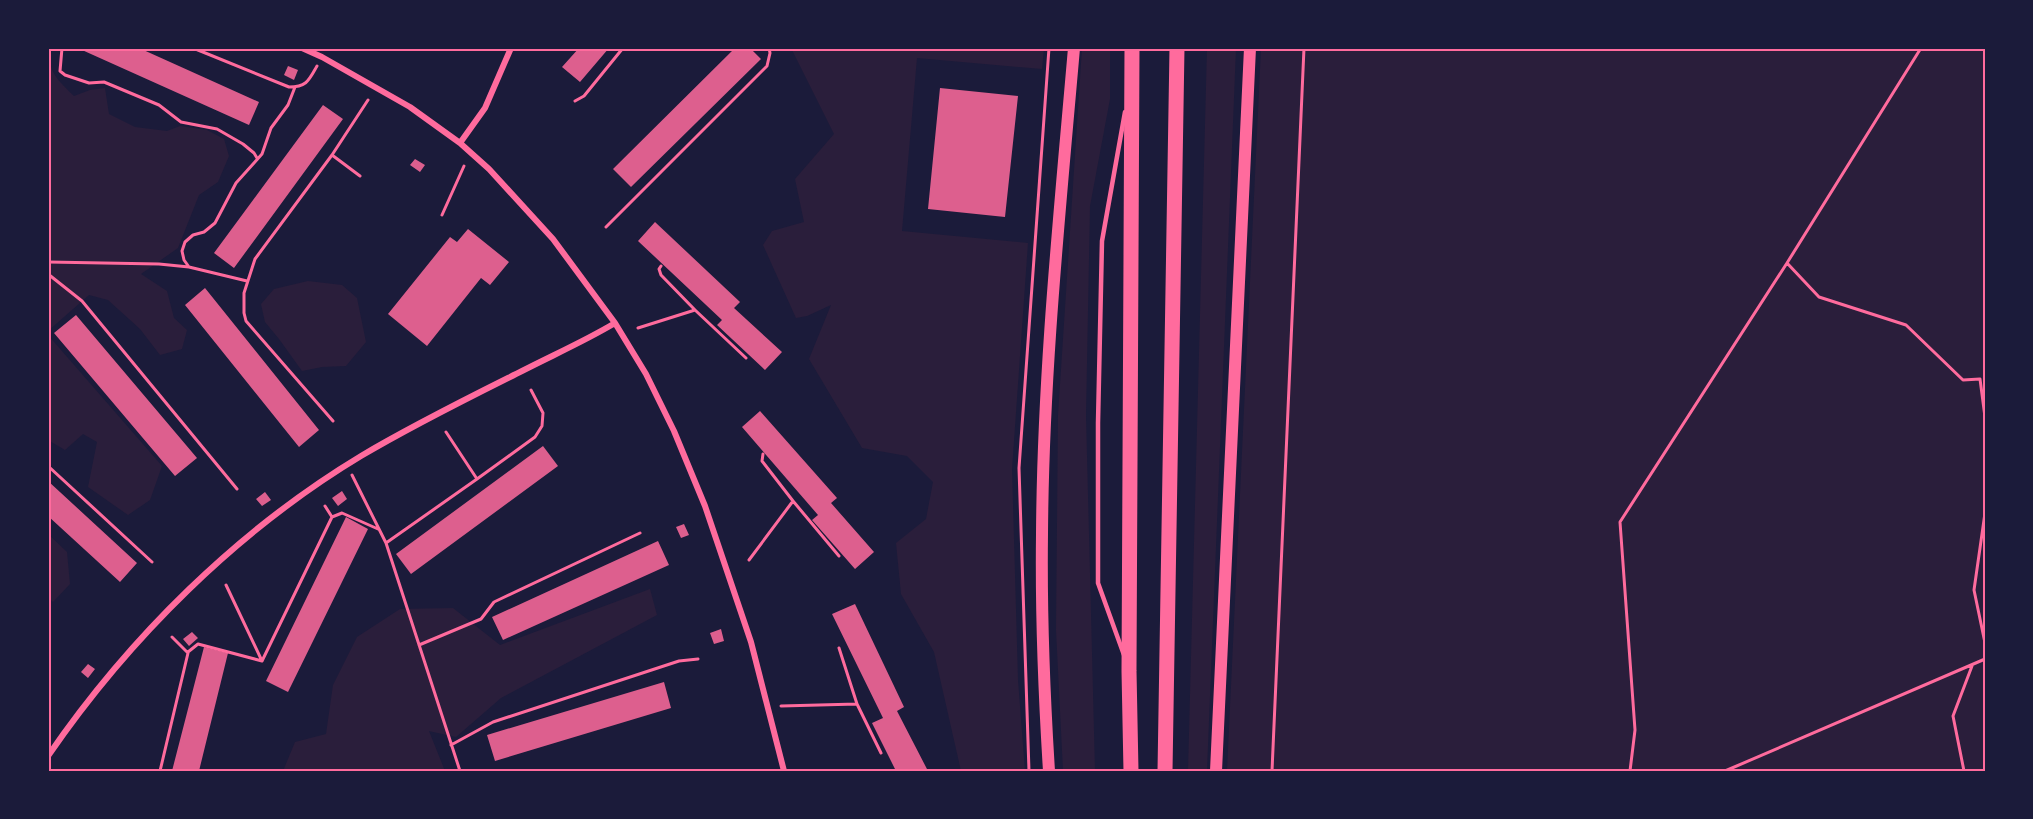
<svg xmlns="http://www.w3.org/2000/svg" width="2033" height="819" viewBox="0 0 2033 819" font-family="'PT Sans',sans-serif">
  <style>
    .green { fill: #2a1e3b }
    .building { fill: #dd5f8e }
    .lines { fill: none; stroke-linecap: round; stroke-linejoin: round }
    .path { stroke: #ff6b9d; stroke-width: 3 }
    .service { stroke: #ff6b9d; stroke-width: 4.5 }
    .minor { stroke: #ff6b9d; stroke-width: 6 }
    .secondary { stroke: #ff6b9d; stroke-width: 12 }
    .motorway { stroke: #ff6b9d; stroke-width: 15 }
    .neatline { fill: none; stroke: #ff6b9d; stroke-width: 2 }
  </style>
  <rect width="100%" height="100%" fill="#1b1b3a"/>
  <path class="green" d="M48,48H50C47,72 58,80 74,96L90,90L105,88L109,114L135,127L167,131L180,126L207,130L224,139L229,156L218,182L199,195L178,248L141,274L167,291L174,318L187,330L182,349L160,355L140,329L108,300L89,295L48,331Z
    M791,48H1044L1042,69L917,58L902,231L1028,243L1012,469L1018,680L1025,771H961L934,652L901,594L896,543L926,519L933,482L907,456L862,448L809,359L831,305L807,316L796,318L763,245L772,231L804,222L795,179L834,134Z
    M1082,48H1110V99L1090,206L1086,416L1095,771H1063L1056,630L1058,415Z
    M1207,48H1236L1207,771H1188Z
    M1261,48H1985V771H1227Z
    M308,281L342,285L357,298L366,342L346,366L322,367L302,371L279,339L265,322L261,304L274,289Z
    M48,335L162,466L150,500L128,515L88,487L97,442L83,434L65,450L48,440Z
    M48,534L67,552L70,584L53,602L48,597Z
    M650,589L657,615L501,698L456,737L429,731L445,771H283L295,742L326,734L333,685L357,637L400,609L453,608L500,645Z"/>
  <path class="building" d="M84,48H139L259,102L249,125L82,50Z
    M579,48H609L580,82L562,67Z
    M735,48H750L761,59L631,187L613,169Z
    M288,66L298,70L294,80L284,75Z
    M940,88L1018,96L1005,217L928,209Z
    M323,105L343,119L234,268L214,253Z
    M415,159L425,165L420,172L410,165Z
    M655,222L740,302L734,308L782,352L765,370L717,325L722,320L638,241Z
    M468,229L509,262L490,285L481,278L427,346L388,314L450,237L457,242Z
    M205,288L319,430L299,447L185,305Z
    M76,315L197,458L175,476L54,333Z
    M760,411L837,498L831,503L874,552L855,569L812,520L818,515L742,427Z
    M543,446L558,466L411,574L396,554Z
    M48,481L137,563L120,582L48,516Z
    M342,491L347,499L338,506L332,498Z
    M265,492L271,500L262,506L256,499Z
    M346,517L368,529L288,692L266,681Z
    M684,524L689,535L681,538L676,527Z
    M658,541L669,565L503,640L492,617Z
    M855,604L904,707L897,711L928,771H896L872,723L883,718L832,614Z
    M721,629L724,641L714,644L710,633Z
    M192,632L198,638L189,646L183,639Z
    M204,647L228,653L199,771H172Z
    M88,664L95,669L88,678L81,672Z
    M664,682L671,708L495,761L487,735Z"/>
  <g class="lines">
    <path class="path" d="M62,48L60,71L65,75L89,83L104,82L159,105L181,122L217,129L243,144L254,153L257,158
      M193,48L289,87C307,87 309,80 317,66
      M575,101L584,96L623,48
      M332,155L368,100
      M442,215L464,166
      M606,227L767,66L770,53L769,48
      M48,262L159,264L189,267L247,281
      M1787,263L1819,297L1906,325L1963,380L1980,379L1985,417
      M661,266L659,269L661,275L695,310
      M189,267L184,260L182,251L185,242L193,235L204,232L215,223L236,183L262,154L271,128L288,105L295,87
      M48,274L82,301L237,489
      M638,328L695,310L746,358
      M333,421L246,321L244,313V293L255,259L332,155L360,176
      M446,432L477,479L535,437L542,426L543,413L531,390
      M763,454L762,461L793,501
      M48,466L152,562
      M352,475L386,543L460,771
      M1985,513L1974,590L1985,643
      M332,517L342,513L378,529
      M386,543L477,479
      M749,560L793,501L839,556
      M226,585L262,661
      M419,645L481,619L494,602L640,533
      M839,648L857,704L881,753
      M188,652L198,644L262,661
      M262,661L332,517L325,506
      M781,706L857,704
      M451,745L493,722L679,661L698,659
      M160,771L188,653L172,637
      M1029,771L1019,468L1049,48
      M1272,771L1304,48
      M1630,771L1635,730L1620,522L1787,263L1921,48
      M1725,771L1985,659
      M1964,771L1953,716L1972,666"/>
    <path class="service" d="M1124,655L1098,583V423L1102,241L1125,112"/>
    <path class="minor" d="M302,48L322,57L410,107L460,143L489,169L553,239L615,323L646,374L674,431L705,506L751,642L784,771
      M460,143L485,108L511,48
      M48,756C129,638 238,530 361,456C413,425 468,398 522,371C553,355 585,341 615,323"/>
    <path class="secondary" d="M1049,771C1044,692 1041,613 1042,534C1043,372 1060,210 1074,48
      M1216,771L1250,48"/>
    <path class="motorway" d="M1131,771L1129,671L1132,48
      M1165,771L1177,48"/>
  </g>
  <rect width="2033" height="819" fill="none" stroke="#1b1b3a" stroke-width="99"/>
  <rect x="50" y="50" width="1934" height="720" class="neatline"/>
</svg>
